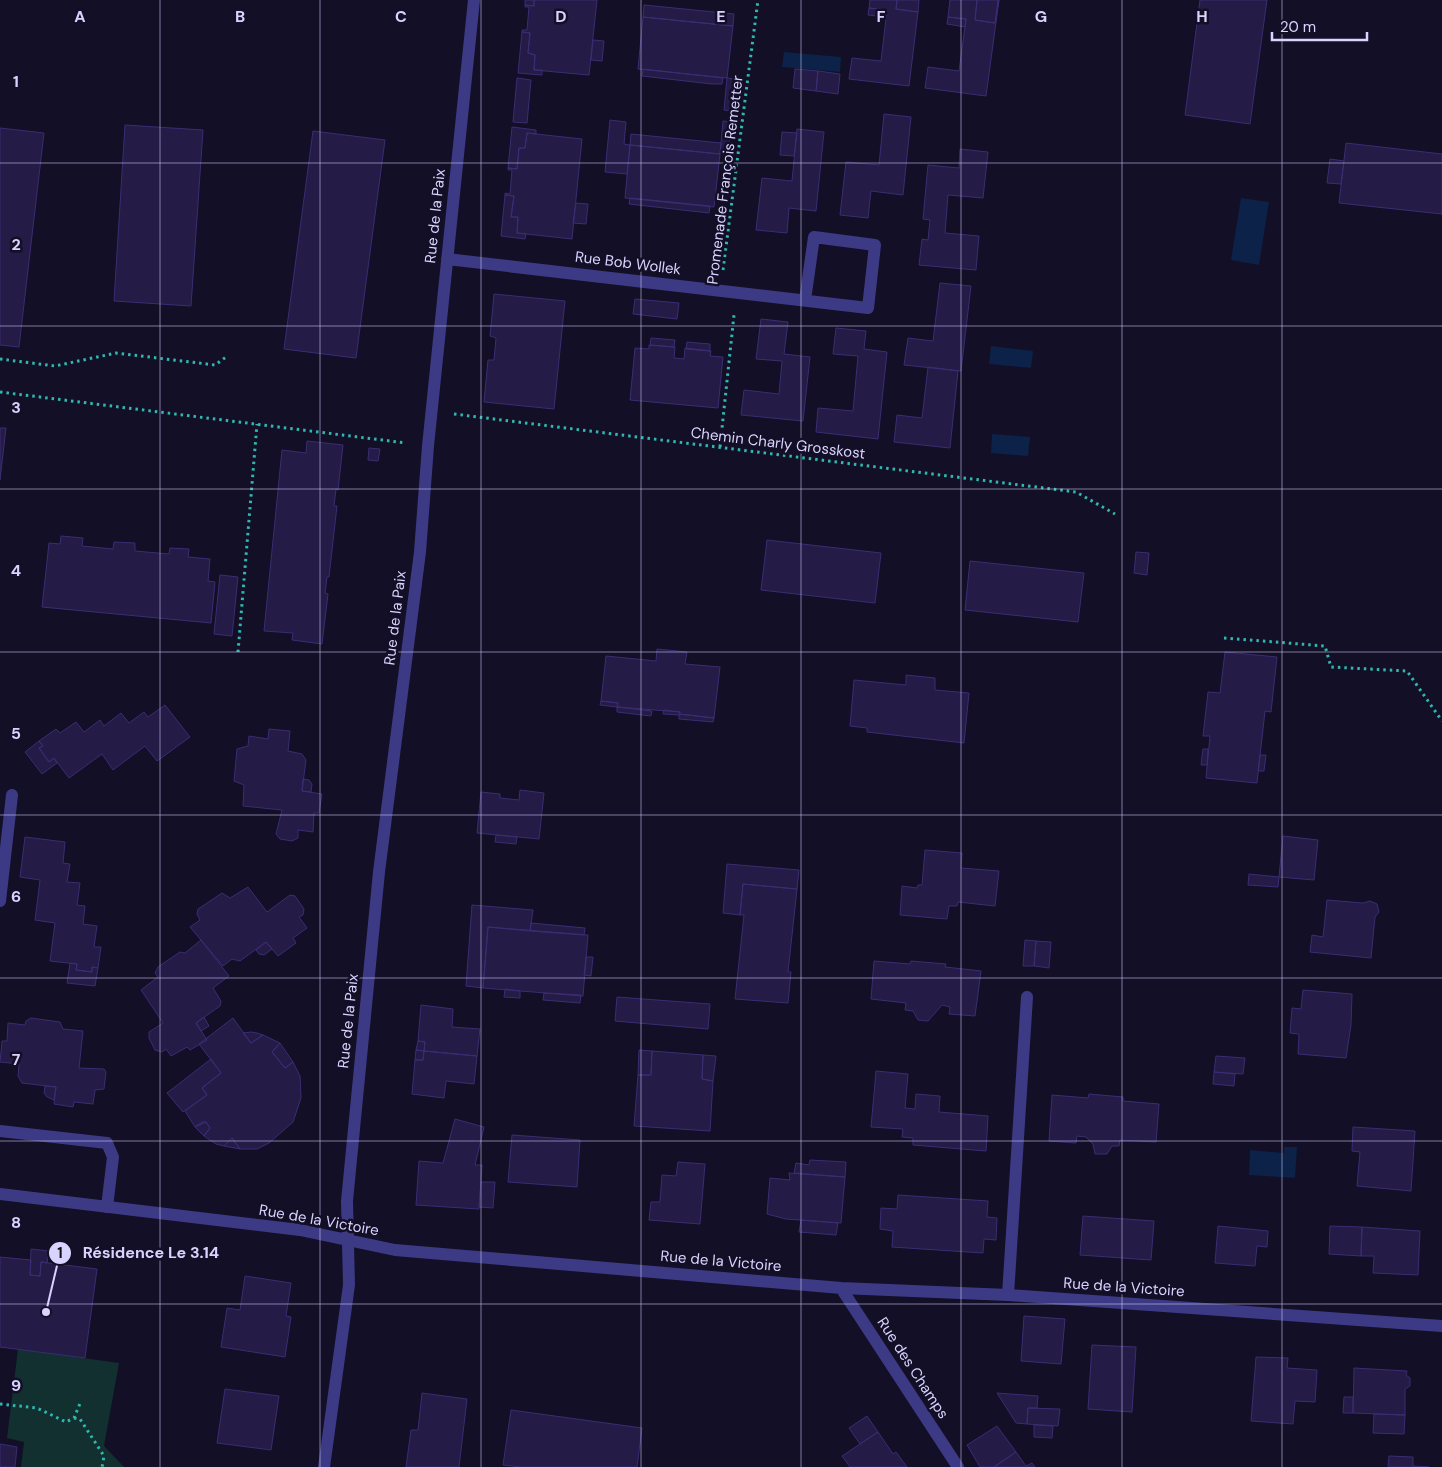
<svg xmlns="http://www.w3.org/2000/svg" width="1442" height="1467" viewBox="0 0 1442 1467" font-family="'DM Sans',sans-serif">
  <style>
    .green { fill: #12302f }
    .water { fill: #0c2248 }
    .building { fill: #241b47; stroke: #3b2d73 }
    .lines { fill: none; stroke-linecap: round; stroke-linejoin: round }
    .path { stroke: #2fb8b0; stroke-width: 3; stroke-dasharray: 2.5 4; stroke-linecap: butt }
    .lane { stroke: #3d3a85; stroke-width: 12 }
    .street { stroke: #3d3a85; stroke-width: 12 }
    .grid { fill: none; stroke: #d9d4ff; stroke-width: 1; stroke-opacity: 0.55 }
    .labels { text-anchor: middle; stroke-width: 5; stroke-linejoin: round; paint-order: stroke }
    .street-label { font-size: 15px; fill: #d9d4ff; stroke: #130f26 }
    .grid-label { font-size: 16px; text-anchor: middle; font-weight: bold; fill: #d9d4ff; stroke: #130f26; stroke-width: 5; stroke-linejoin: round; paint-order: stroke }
    .leader { fill: none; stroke: #d9d4ff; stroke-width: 2 }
    .callout-dot { fill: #d9d4ff; stroke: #130f26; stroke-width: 2 }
    .mark-label { font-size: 15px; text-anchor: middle; font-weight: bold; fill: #111 }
    .callout-label { font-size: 16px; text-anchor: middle; font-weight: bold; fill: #d9d4ff; stroke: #130f26; stroke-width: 5; stroke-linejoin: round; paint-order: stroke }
  </style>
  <rect width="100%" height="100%" fill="#130f26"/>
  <path class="green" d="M18,1349L119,1363L104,1446L124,1467H21L24,1442L7,1438Z"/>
  <path class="water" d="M784,52L841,57L840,72L782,67Z
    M1241,198L1269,202L1259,265L1231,260Z
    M991,346L1033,351L1031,368L989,364Z
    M992,434L1030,437L1028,456L991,453Z
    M1284,1147H1297L1295,1178L1249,1175L1250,1150L1284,1153Z"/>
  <path class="building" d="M525,0H534V6L525,5Z
    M534,0H597L589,75L534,70L535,55L528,53L530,33L522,32V30H527L529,7H525V5L534,6Z
    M870,0H897L896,9L918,12L909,86L849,79L852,58L881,61L887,10L869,8Z
    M897,0H919L918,12L896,9Z
    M950,0H977L975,20L995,23L999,0L986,96L925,88L928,67L959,71L966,19L948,17Z
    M977,0H998L995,23L975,20Z
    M1200,0H1267L1250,124L1185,115Z
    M644,5L734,14L733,26L643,17Z
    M869,8L887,10L886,17L868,15Z
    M643,17L733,26L727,78L638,69Z
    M948,17L966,19L965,27L947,24Z
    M522,32L530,33L528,53L535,55L534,70H542V75L518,73Z
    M593,40L604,41L602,61L591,60Z
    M643,69L723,78L722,84H712L642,76Z
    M795,69L818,71L816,91L793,88Z
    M818,71L840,74L838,94L816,91Z
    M517,78L531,80L527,123L513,122Z
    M727,78L736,79L732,111L724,110Z
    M884,114L911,117L903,195L871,191L868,218L840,215L846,162L879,165Z
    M610,120L626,122L624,144L630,145L627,174L605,172Z
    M723,121L731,122L728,154L720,153Z
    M125,125L203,130L191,306L114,301Z
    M512,127L536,130V134L527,133L525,148H519L517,169L508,168Z
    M0,128L44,133L19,347L0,345Z
    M797,129L824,132L816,211L789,208L787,233L756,230L762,178L792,181Z
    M313,131L385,140L356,358L284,349Z
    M782,132L797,133L794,156L780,155Z
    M527,133L582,139L572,239L517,233L518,217H511L514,196L505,195V193L510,194L512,170H508V168L517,169L519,148H525Z
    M631,134L721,143L720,154L630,145Z
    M1346,143L1442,154V214L1339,203Z
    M630,145L720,154L714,207L625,198Z
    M960,149L988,152L983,198L948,195L945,233L979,236L976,270L919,265L922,239L928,240L930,220L923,219L928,165L959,168Z
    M1330,159L1344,161L1341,184L1327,183Z
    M505,195L514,196L511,217H518L517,233L526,234L525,239L501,236Z
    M630,198L710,206L709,213L629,204Z
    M576,203L588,204L586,224L573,223Z
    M940,283L971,286L961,371L904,365L908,338L933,341Z
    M494,294L565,301L554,409L484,402L488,360H494L496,338L490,336Z
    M635,299L679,303L677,319L633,314Z
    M761,319L788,322L784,354L810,357L803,421L741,415L744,390L779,394L782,361L756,359Z
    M836,328L866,331L864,349L887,352L878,439L816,432L818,408L853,411L858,356L833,354Z
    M651,338L675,340L674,347L650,345Z
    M687,342L710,344V351L686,349Z
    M649,345L675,347L674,358L684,359L685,348L711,351L710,356L723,357L718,408L630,400L635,348L649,349Z
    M928,367L958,371L950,448L894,442L897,415L922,418Z
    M0,428H6L0,480Z
    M307,441L343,445L338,490L336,489L334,506H337L329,577H327L325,593L328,594L322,644L292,640L293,633L264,631L282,450L306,453Z
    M369,448L380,449L378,461L368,460Z
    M61,536L83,538L82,546L113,549L114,542L135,543V551L169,554L170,548L189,549L188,557L210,559L208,581L215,582L211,623L42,607L49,543L60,544Z
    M767,540L881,553L875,603L761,590Z
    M1136,552L1149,553L1147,575L1134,573Z
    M970,561L1084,573L1078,622L965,610Z
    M220,575L238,577L232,636L214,634Z
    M657,649L687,652L685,664L720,667L714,718L679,714L680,712L617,707L618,703L601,701L606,656L656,661Z
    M1225,652L1277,657L1271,712L1265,711L1257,783L1206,778L1210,736H1203L1208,692L1220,693Z
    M906,675L935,678V690L969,693L964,743L867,732V728L850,726L854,680L906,685Z
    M601,701L618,703L617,707L600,705Z
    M165,705L190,737L157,761L145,746L113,770L102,754L69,778L54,758L49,762L39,748L43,746L39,741L56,729L60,733L76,722L84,732L100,720L104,726L121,713L129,723L144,712L148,717Z
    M617,707L652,711L651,716L617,712Z
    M664,710L680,712L679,715L663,714Z
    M679,714L714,718L713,722L679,719Z
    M269,729L290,731L288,751L302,754L306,760L302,791L322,794L319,813H314L313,832L298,830V838L292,841L280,839L276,834L282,810L243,806L244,785L234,781L237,749L248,746L249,736L268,739Z
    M39,741L43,746L39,748L49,762L54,758L57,763L42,774L25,752Z
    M1203,749H1208L1207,765H1201Z
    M1260,755H1266L1264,771H1258Z
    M303,779L309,780L312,784L311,792L302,791Z
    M520,790L544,793L539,839L477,833L481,792L500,794V798L519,800Z
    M496,835L517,837L516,844L495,842Z
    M1283,836L1318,840L1314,880L1279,877Z
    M25,837L65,842L63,863L70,864L67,882L80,883L77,905L85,906L83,924L97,926L94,947H101L98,968L92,967V972L76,970L77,964L50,961L55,923L35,920L40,880L20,877Z
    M925,850L962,853L961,868L999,871L995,906L958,902L957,906H949L947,919L900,915L902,886L917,888L918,885H922Z
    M727,864L799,870L797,889L743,884L740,915L723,913Z
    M1249,874L1279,877L1278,887L1248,885Z
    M743,884L797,889L788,972H791L788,1003L735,999L744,915H740Z
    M248,887L267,912L290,895L295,896L304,909L303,915L299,917L307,928L293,938L296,943L278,956L266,942L240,961L232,959L223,966L190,927L200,920L197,914L198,909L222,893L230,898Z
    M1327,900L1363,903L1370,901L1377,904L1379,912L1375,917L1371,958L1310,952L1312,935L1323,937Z
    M472,905L533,910L530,931L488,927L483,988L466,986Z
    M531,923L585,928L584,935L530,931Z
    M488,927L588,935L583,996L483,988Z
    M201,940L229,976L213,988L221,1001L220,1006L196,1023L207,1040L190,1050L187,1047L171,1056L166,1049L162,1052L155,1050L149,1038V1032L163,1023L141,990L158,977L155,973L158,967L180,952L185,953Z
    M1025,940L1036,941L1034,966H1023Z
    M1036,941L1051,942L1049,968L1034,966Z
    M266,942L272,949L264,955L259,954L256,950Z
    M586,957H593L591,976L584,975Z
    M874,961L910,964L911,961L946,964L945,967L981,971L975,1016L949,1014L950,1007L942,1005L928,1021L918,1020L913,1011L905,1010L906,1003L871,999Z
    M70,963L77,964L76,970L92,972V967L98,968L95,986L67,983Z
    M505,989L520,991V998L504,997Z
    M1303,990L1352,994L1351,1025L1346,1058L1298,1054L1299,1034L1290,1033L1292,1008L1301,1009Z
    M544,993L581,995L580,1003L543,1000Z
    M617,997L710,1004L708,1029L615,1021Z
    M421,1005L453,1009L452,1027L480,1029L477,1056L424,1051L425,1042L418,1041Z
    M204,1017L209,1026L201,1031L196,1023Z
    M31,1018L60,1022L63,1029L83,1031L79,1068L104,1069L106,1072L104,1089L95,1090L93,1104L74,1102L73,1107L54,1104L56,1087L22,1083L18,1076L19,1064L0,1062L2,1041H7L8,1023L25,1025L26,1021Z
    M233,1018L251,1043L263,1035L280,1043L272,1052L285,1068L293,1062L300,1076L301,1098L293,1122L269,1143L257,1149H240L232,1138L224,1146L216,1144L204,1136L210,1128L206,1122L195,1127L185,1111L207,1095L202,1088L221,1073L199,1044Z
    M251,1032L257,1033L263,1035L251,1043L243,1033Z
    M418,1041L425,1042L424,1051L416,1050Z
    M280,1043L293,1062L285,1068L272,1052Z
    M416,1050L424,1051L423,1060H415Z
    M639,1050L652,1051L651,1075H638Z
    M424,1051L477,1056L474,1084L446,1081L444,1098L412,1094L415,1060H423Z
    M652,1051L703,1055L702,1079L713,1081L710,1131L634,1126L638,1075H651Z
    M703,1055L716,1056L713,1081L702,1079Z
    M1216,1056L1245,1058L1243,1074L1214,1072Z
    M211,1059L221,1073L202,1088L207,1095L183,1112L167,1093Z
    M876,1071L908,1074L905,1108L915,1109L916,1094L940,1096L939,1112L988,1116L986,1151L913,1145V1138L902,1137L903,1129L871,1127Z
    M1214,1072L1235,1074L1234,1086L1213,1084Z
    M45,1086L56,1087L54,1100L47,1097L44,1093Z
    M1089,1094L1123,1097V1101L1159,1104L1156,1142L1120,1140L1119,1146H1112L1107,1154H1095L1093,1144L1086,1137L1077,1136L1076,1143L1049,1141L1052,1095L1088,1098Z
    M455,1119L484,1127L475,1165H482L479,1209L416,1205L419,1161L443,1163Z
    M202,1122H206L210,1128L204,1136L195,1127Z
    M1353,1127L1415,1131L1411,1191L1357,1186L1360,1152L1352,1151Z
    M512,1135L580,1140L577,1187L508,1182Z
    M232,1138L240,1149L224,1146Z
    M810,1160L846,1162L845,1177L794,1173L796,1163L809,1165Z
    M678,1162L705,1164L700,1224L649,1220L651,1202H660L662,1175L676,1176Z
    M789,1173L845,1177L841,1223L786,1219L767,1214L770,1178L790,1180Z
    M481,1182H495L493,1208L479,1207Z
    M898,1195L988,1201L987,1217L997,1218L996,1240L984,1239L983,1253L892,1247L893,1231L880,1229L881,1208L897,1209Z
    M1083,1216L1154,1221L1151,1260L1080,1255Z
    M801,1220L838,1223L836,1235L799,1232Z
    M1218,1226L1268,1231L1267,1247L1257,1246L1255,1266L1215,1263Z
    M1330,1226L1362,1227L1361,1256L1329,1254Z
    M1362,1227L1420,1231L1418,1275L1373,1273L1374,1256H1361Z
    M31,1249L49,1251L47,1263L41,1262L40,1276L30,1275Z
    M0,1257L31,1260L30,1275L40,1276L41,1262L97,1269L85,1358L0,1347Z
    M245,1276L291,1283L286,1316L291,1317L285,1357L221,1347L227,1308L240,1310Z
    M1024,1316L1065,1319L1061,1364L1021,1361Z
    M1092,1345L1136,1347L1132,1412L1088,1409Z
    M1256,1357L1288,1358L1287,1368L1317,1370L1315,1402L1295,1401L1293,1424L1251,1421Z
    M1354,1368L1407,1371L1406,1375L1410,1378V1386L1405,1389V1415L1353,1413Z
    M225,1389L279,1396L271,1450L217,1443Z
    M422,1393L467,1399L459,1467H406L411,1430H418Z
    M997,1393L1038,1396L1037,1408H1028L1027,1424L1016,1423Z
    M1344,1397H1353V1413H1343Z
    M1028,1408L1060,1409L1058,1426L1027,1424Z
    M511,1410L642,1428L637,1467H521L503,1465Z
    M1374,1414L1405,1415L1404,1434L1373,1433Z
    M867,1416L878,1432L860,1444L849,1428Z
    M1034,1425L1053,1426L1052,1438L1034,1437Z
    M997,1426L1016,1452L994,1467H980L967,1445Z
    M878,1432L893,1454L896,1452L907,1467H850L842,1456Z
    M0,1444L17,1447L15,1467H0Z
    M1016,1452L1026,1466L1032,1463L1035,1467H994Z
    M1389,1456L1413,1457V1466L1429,1467H1388Z"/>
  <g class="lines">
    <path class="path" d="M723,270L758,0
      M0,359L55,366L116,353L215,365L226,357
      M0,392L406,443
      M454,414L1076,492L1115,514
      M720,447L734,315
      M1224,638L1325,646L1331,667L1407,671L1442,721
      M238,652L257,424
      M0,1404L37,1408L66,1422L74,1418L81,1401
      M74,1418L80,1419L104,1456L102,1467"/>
    <path class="lane" d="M0,901L12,795
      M0,1131L107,1143L113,1157L107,1207
      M1008,1295L1027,997"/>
    <path class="street" d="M447,259L868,308L875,245L814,237L805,300
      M0,1194L300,1230L395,1250L841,1288L1008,1295L1442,1326
      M841,1288L958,1467
      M324,1467L349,1285L347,1201L379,872L420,552L428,446L474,0"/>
  </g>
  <path class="grid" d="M160,0V1467M320,0V1467M481,0V1467M641,0V1467M801,0V1467M961,0V1467M1122,0V1467M1282,0V1467M0,163H1442M0,326H1442M0,489H1442M0,652H1442M0,815H1442M0,978H1442M0,1141H1442M0,1304H1442"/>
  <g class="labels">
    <g class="street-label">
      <text transform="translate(725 180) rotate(-83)" y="5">Promenade François Remetter</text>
      <text transform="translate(435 216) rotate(-84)" y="5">Rue de la Paix</text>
      <text transform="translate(628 263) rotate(7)" y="5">Rue Bob Wollek</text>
      <text transform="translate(778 443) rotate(7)" y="5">Chemin Charly Grosskost</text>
      <text transform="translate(395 618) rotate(-83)" y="5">Rue de la Paix</text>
      <text transform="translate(348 1021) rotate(-84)" y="5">Rue de la Paix</text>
      <text transform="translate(319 1220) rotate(10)" y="5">Rue de la Victoire</text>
      <text transform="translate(721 1261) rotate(5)" y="5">Rue de la Victoire</text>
      <text transform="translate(1124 1287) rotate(4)" y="5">Rue de la Victoire</text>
      <text transform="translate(913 1368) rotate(57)" y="5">Rue des Champs</text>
    </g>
  </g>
  <g class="grid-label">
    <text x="80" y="22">A</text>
    <text x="240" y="22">B</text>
    <text x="401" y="22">C</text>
    <text x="561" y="22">D</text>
    <text x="721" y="22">E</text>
    <text x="881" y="22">F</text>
    <text x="1041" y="22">G</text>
    <text x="1202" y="22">H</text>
    <text x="16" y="87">1</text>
    <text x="16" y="250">2</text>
    <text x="16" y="413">3</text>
    <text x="16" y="576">4</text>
    <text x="16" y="739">5</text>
    <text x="16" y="902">6</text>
    <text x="16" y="1065">7</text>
    <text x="16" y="1228">8</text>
    <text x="16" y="1391">9</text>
  </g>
  <path class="leader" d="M46 1312L60 1253"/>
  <g class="callout-dot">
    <circle cx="46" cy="1312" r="5"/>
    <circle cx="60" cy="1253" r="12"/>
  </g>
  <g class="mark-label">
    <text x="60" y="1258">1</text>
  </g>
  <g class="callout-label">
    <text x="151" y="1258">Résidence Le 3.14</text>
  </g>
  <path d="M1272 32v8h95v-8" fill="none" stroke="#d9d4ff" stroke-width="2.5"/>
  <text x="1280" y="32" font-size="15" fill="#d9d4ff" stroke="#130f26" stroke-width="4" paint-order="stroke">20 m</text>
</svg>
